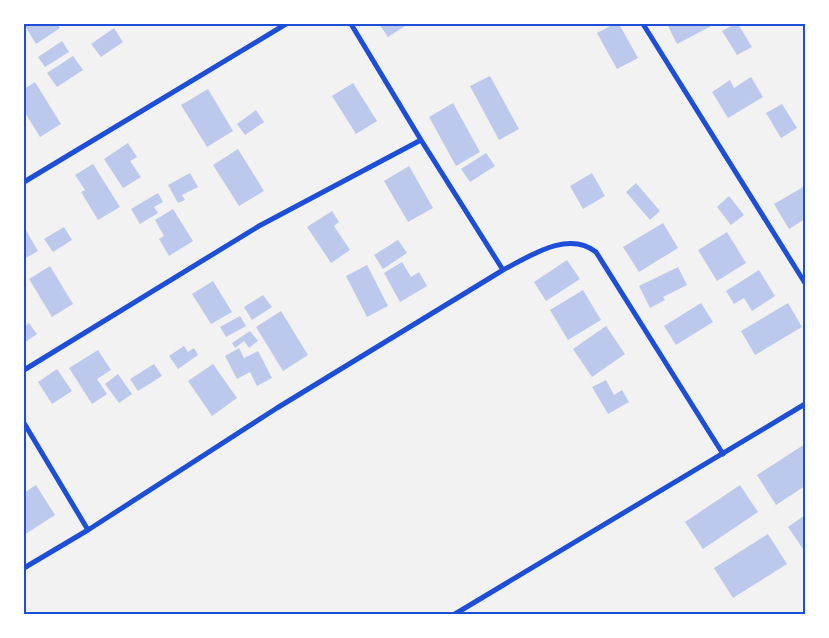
<svg xmlns="http://www.w3.org/2000/svg" width="829" height="638" viewBox="0 0 829 638" font-family="'PT Sans',sans-serif">
  <style>
    .building { fill: #bdc9ec }
    .lines { fill: none; stroke-linecap: round; stroke-linejoin: round }
    .minor { stroke: #1d4ed8; stroke-width: 5 }
    .neatline { fill: none; stroke: #1d4ed8; stroke-width: 2 }
  </style>
  <rect width="100%" height="100%" fill="#f2f2f2"/>
  <path class="building" d="M24,24H57L60,28L36,44Z
    M379,24H408L388,37Z
    M614,24H619L638,58L617,69L597,33Z
    M667,24H715L677,44Z
    M735,24H738L752,47L737,55L722,31Z
    M114,28L123,42L101,57L91,44Z
    M62,41L69,52L45,67L38,57Z
    M73,56L83,70L57,87L47,73Z
    M490,76L519,129L499,140L470,86Z
    M751,77L763,97L728,118L712,92L730,80L734,88Z
    M35,82L61,124L40,137L24,111V89Z
    M353,83L377,121L356,134L332,96Z
    M208,89L233,131L207,147L181,105Z
    M453,103L480,152L456,166L429,117Z
    M782,104L797,128L781,138L766,113Z
    M256,110L264,122L245,135L237,124Z
    M128,143L137,157L130,161L141,177L123,188L104,159Z
    M238,149L264,191L239,206L213,165Z
    M486,153L495,166L470,182L461,169Z
    M93,164L120,207L98,220L81,192L85,190L75,175Z
    M409,166L433,208L408,222L384,181Z
    M190,173L198,187L182,195L185,200L178,203L168,185Z
    M592,173L605,196L583,209L570,186Z
    M636,183L660,211L650,220L626,192Z
    M805,186V219L789,229L774,204Z
    M158,193L163,202L154,207L158,213L140,224L131,209Z
    M729,196L744,215L731,225L717,207Z
    M173,209L193,241L169,256L159,239L164,236L155,220Z
    M332,211L339,222L334,226L350,250L331,263L307,227Z
    M663,223L678,248L639,272L623,247Z
    M24,227L38,251L24,259Z
    M64,227L72,240L53,252L44,239Z
    M727,232L746,263L717,281L698,250Z
    M398,240L407,253L383,269L374,255Z
    M567,260L580,279L546,301L534,282Z
    M402,262L411,277L419,272L427,286L400,302L384,273Z
    M367,265L388,306L367,317L346,276Z
    M50,266L73,304L52,317L29,279Z
    M678,267L687,285L663,297L665,300L650,308L639,286Z
    M759,270L775,296L752,311L744,298L734,304L726,291Z
    M213,281L232,312L211,324L192,294Z
    M583,290L601,320L568,340L550,310Z
    M263,295L272,307L252,320L244,307Z
    M701,303L713,322L676,345L664,326Z
    M788,303L802,327L755,355L741,331Z
    M281,311L308,355L283,371L256,327Z
    M240,316L246,326L226,337L220,327Z
    M29,323L37,334L24,343V327Z
    M606,326L625,354L592,377L573,349Z
    M250,331L258,341L249,348L244,341L235,348L232,343Z
    M184,346L188,352L194,348L198,355L178,369L169,356Z
    M239,348L244,358L258,351L272,378L257,386L250,372L237,379L225,356Z
    M98,350L111,370L97,379L107,394L92,404L69,368Z
    M154,364L162,376L138,391L130,379Z
    M213,364L237,398L212,416L188,381Z
    M57,369L72,391L52,404L38,382Z
    M118,374L132,394L119,403L105,384Z
    M606,380L614,395L622,390L629,402L608,414L592,387Z
    M805,444V486L776,505L757,475Z
    M36,485L55,515L24,535V493Z
    M740,485L758,512L703,549L685,522Z
    M805,515V552L788,527Z
    M768,534L787,564L733,598L714,568Z"/>
  <g class="lines">
    <path class="minor" d="M351,24L421,140L503,270
      M643,24L805,283
      M24,182L286,24
      M24,370L259,226L421,140
      M24,423L88,530
      M24,568L88,530L277,408L503,270C530,256 568,230 596,252L723,454
      M455,614L805,404"/>
  </g>
  <rect width="829" height="638" fill="none" stroke="#ffffff" stroke-width="50"/>
  <rect x="25" y="25" width="779" height="588" class="neatline"/>
</svg>
